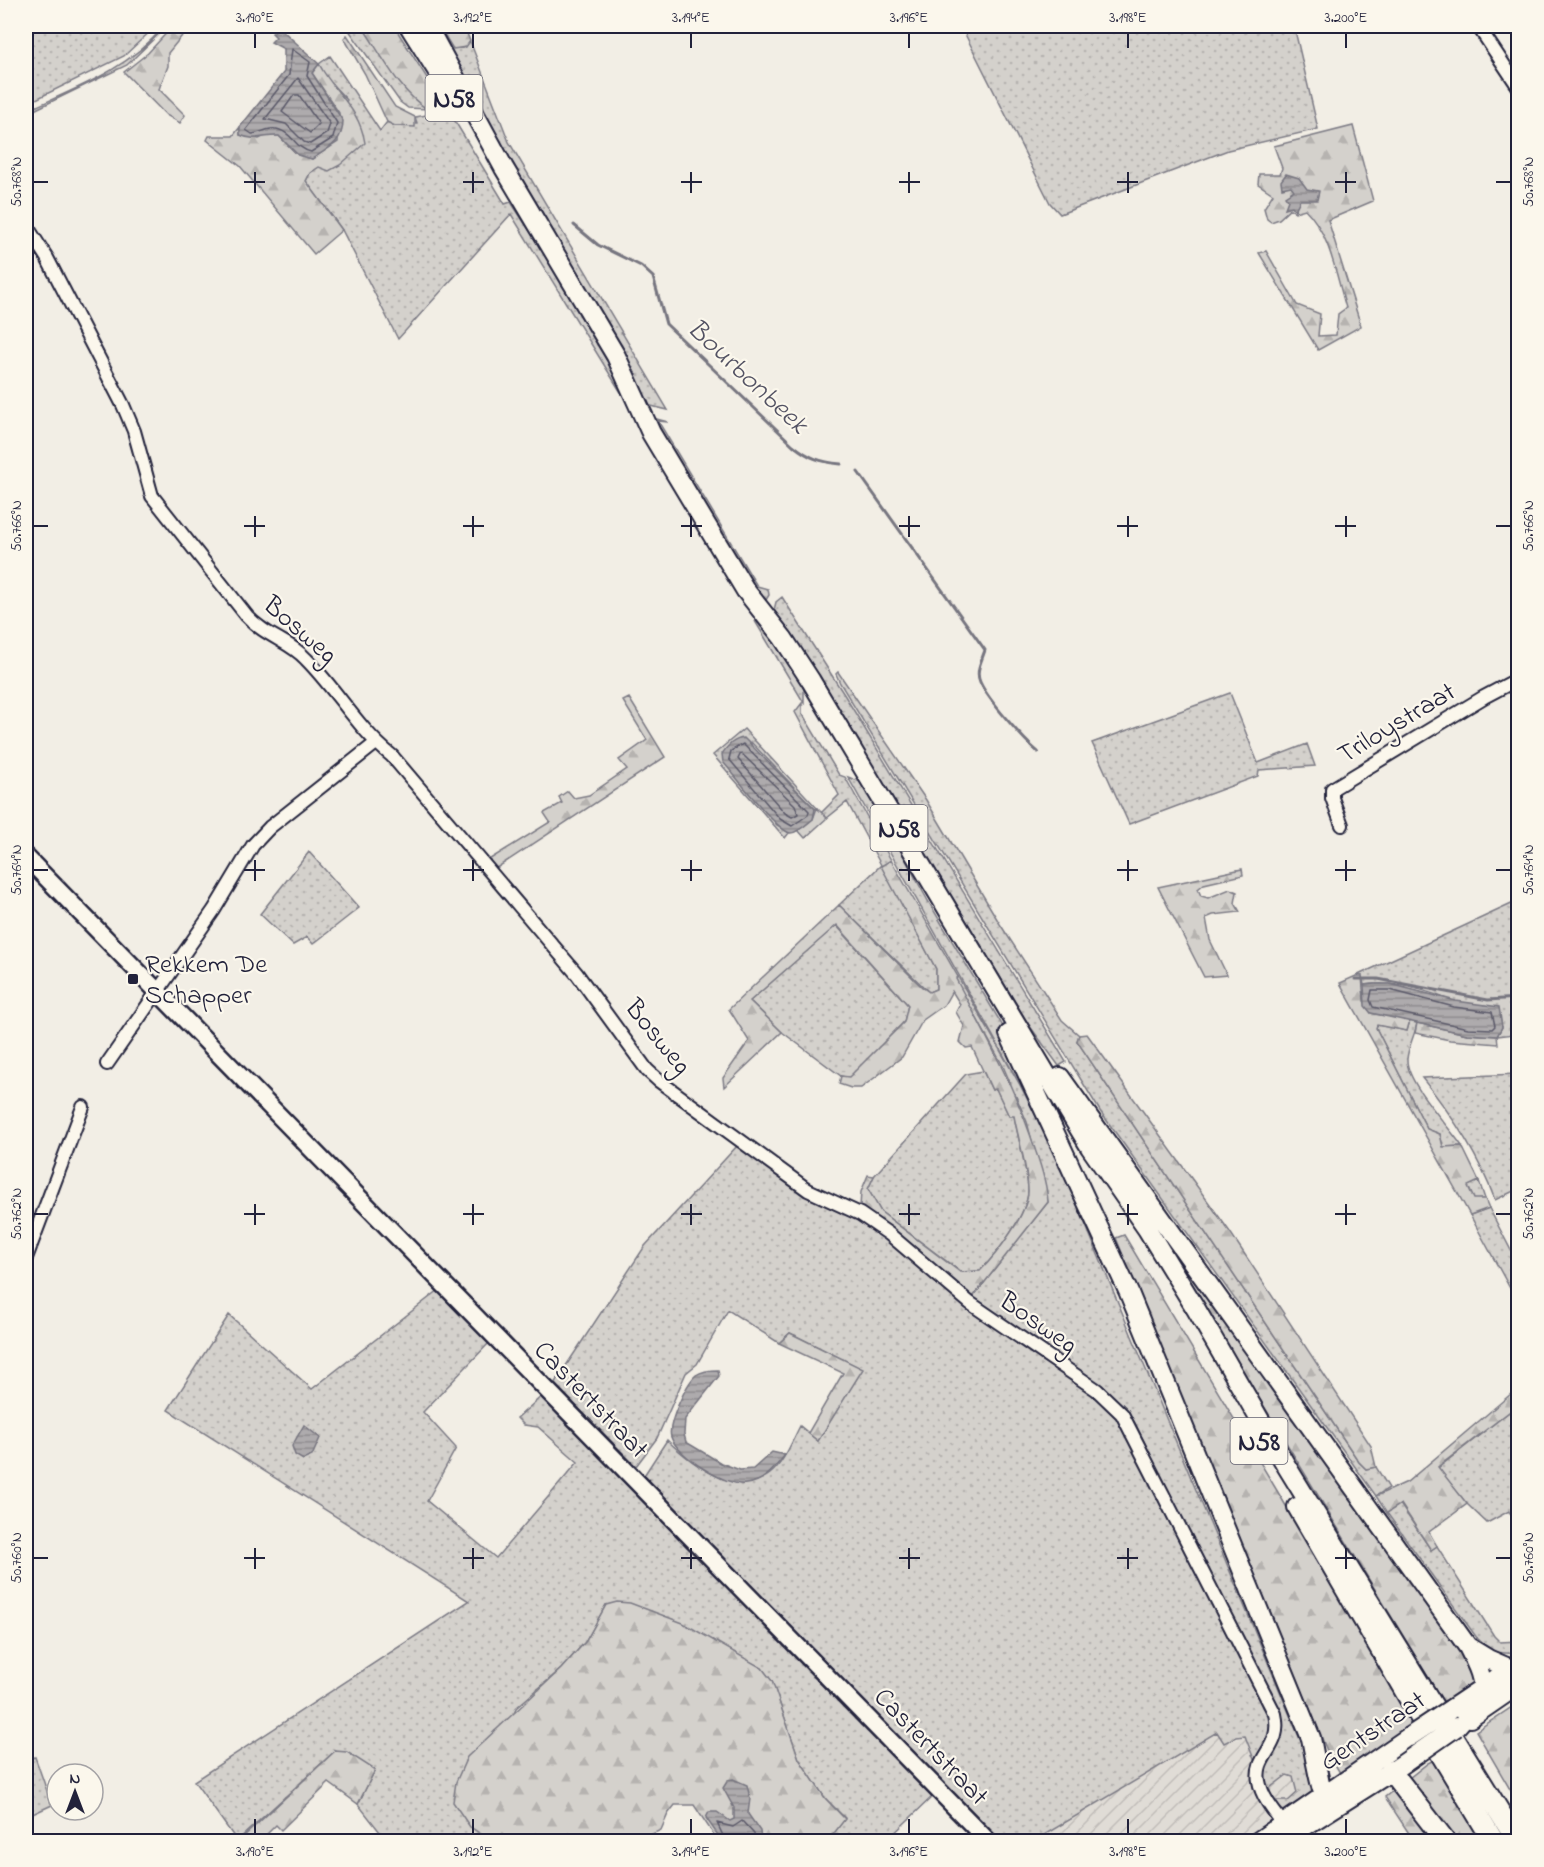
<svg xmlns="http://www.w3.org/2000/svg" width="1544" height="1867" viewBox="0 0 1544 1867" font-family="'Indie Flower',sans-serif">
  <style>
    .industrial { fill: url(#industrial-furrows) }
    .grass { fill: url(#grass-dots); stroke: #7b7a84; stroke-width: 1.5 }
    .forest { fill: url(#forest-firs); stroke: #7b7a84; stroke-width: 1.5 }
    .water { fill: url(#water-rules); stroke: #76747f; stroke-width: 1.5 }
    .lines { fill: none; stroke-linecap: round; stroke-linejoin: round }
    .shore { stroke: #5a5969; stroke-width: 1.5 }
    .stream { stroke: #76747f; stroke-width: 3 }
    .minor-casing { stroke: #22223b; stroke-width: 16 }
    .secondary-casing { stroke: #22223b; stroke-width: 21 }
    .primary-casing { stroke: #22223b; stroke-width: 22 }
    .trunk-casing { stroke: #22223b; stroke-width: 24 }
    .minor { stroke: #fbf7ec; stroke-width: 12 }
    .secondary { stroke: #fbf7ec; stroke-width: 16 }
    .primary { stroke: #fbf7ec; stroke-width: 18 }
    .trunk { stroke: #fbf7ec; stroke-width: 20 }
    .primary-bridge-casing { stroke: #22223b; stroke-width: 22; stroke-linecap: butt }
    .primary-bridge { stroke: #fbf7ec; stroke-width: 18 }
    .ticks { fill: none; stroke: #22223b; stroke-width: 2 }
    .poi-dot { fill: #22223b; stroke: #fbf7ec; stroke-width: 2 }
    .labels { text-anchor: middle; stroke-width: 4.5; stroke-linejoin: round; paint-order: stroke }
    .shield { fill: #fbf7ec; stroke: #636270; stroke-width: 1.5 }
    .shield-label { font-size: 26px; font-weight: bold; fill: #22223b }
    .street-label { font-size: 27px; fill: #22223b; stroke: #fbf7ec }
    .poi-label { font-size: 27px; fill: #22223b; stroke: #fbf7ec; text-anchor: start }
    .water-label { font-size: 28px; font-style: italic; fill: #535263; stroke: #fbf7ec }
    .neatline { fill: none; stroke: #22223b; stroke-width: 2 }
    .ticks-label { font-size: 15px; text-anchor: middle; fill: #22223b }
  </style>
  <defs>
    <pattern id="industrial-furrows" width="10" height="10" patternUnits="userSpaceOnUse" patternTransform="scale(1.5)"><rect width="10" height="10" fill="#e0dcd6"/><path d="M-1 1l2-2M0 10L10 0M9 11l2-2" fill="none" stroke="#c0bcb9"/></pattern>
    <pattern id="grass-dots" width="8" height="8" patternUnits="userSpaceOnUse" patternTransform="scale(1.5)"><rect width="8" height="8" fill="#d4d1cc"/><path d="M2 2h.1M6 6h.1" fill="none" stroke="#b6b3b0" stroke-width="1.8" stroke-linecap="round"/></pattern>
    <pattern id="forest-firs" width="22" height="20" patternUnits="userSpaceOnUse" patternTransform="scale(1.5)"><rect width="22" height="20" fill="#d4d1cc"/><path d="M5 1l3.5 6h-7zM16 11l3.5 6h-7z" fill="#b6b3b0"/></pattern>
    <pattern id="water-rules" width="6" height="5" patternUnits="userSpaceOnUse" patternTransform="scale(1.5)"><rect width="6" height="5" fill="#aeabad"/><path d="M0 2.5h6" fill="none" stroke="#8d8b8e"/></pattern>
  </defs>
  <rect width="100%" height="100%" fill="#f2eee5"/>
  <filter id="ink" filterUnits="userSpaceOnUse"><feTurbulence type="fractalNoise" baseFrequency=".0167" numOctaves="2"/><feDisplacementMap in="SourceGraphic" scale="12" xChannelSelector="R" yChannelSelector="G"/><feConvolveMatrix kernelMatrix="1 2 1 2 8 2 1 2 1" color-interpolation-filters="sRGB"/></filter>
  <g filter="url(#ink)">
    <path class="industrial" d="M1218,1728L1224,1743L1245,1736L1255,1762L1278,1745L1316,1830L1296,1842H1034Z"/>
    <path class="grass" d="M26,26H156L124,56L26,104Z
      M164,26H167L127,65L26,114V111C76,88 128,70 164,26Z
      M346,26H362L406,90L427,109L408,108L400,102Z
      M961,26H1294L1318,129L1228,150L1060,214L1050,203Z
      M444,40C453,44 460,56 470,41L509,142L668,410L647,405L514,172Z
      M330,56L380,131L387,122L395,126L417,123L415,117L438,113L447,108L505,204L511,202C554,269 600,333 630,407L511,214L398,339L342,230L306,181L310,173L320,166L347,100L327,79L319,64Z
      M649,417L668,422L658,421L757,586L768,589L769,595L764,603Z
      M782,597L845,696L1066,1062L1059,1066L1029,1025L895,802L774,610L776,602Z
      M755,621L765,627L804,684V703Z
      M838,672L926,800L1000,924L1062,1020L1079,1035L1077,1041L1359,1462L1366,1469L1376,1467L1389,1488L1376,1496L1100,1111L840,683L836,674Z
      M1230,693L1258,763L1307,744L1315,766L1259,770L1258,776L1129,824L1092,743Z
      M802,703V713L839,775L845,777L891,860L882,866L936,969V989L929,992L839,905L881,865L847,802L827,818L821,813L839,795L795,712Z
      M744,729L817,808L815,809L750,741L776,824L789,833L785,838L713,755Z
      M848,777L863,783L873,800L928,901L1001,1023L1030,1084L1022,1088Z
      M309,852L359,908L313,944L307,937L293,945L260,914Z
      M1518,901V1004L1514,1006C1510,1017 1508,1024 1515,1034L1497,1036L1502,1027C1462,1005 1412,977 1364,985L1362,976H1356Z
      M836,925L908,1005L904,1022L849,1078L841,1076L782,1032L750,1001Z
      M958,977L1020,1085L1059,1161L1299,1737C1305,1752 1321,1780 1309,1796C1305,1802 1292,1808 1286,1812L1278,1808L1275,1801H1288L1297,1793L1293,1777L1287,1775L1267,1790L1262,1772C1284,1729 1285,1739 1267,1692L1135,1423L1126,1409L973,1297L1048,1202L1027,1122L1003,1066L955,979Z
      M1410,1020L1417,1023C1415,1035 1408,1047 1407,1059C1406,1083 1448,1125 1462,1146L1443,1147L1440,1134L1427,1129L1376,1028L1377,1025L1407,1031Z
      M983,1071L992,1090L996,1088L1009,1116L1014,1115C1018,1139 1026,1164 1028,1188C1030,1212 996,1255 980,1271L961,1272L881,1212L868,1189L874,1176L966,1074Z
      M1518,1074V1189L1495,1200C1478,1154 1453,1116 1422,1078Z
      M738,1145L866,1222L1102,1401L1116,1415L1271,1719L1269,1739L1255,1762L1245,1736L1236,1737L1224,1743L1217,1732L1034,1841H1001L643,1477L667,1440C692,1464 737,1499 770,1474C784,1463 792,1441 800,1426L818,1441L862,1369L790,1333L779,1343L728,1310L697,1364L686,1373L657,1438L636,1466L554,1384L645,1246Z
      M1479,1181L1485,1199L1474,1200L1467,1186Z
      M1489,1208L1518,1264V1303L1470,1215Z
      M439,1290L489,1343L423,1412L456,1448L427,1501L496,1558L578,1462L538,1427L524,1425L517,1418L543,1395L933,1796L886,1841H828L845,1818L825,1798L799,1759L772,1681L762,1668L729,1651L606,1605L586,1641L561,1669L516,1708L481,1835L493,1841H387L358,1804L375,1770L335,1751L237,1841L194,1781L469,1601L168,1410L229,1315L312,1389Z
      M1518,1405V1528L1509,1511L1487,1523L1467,1504L1438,1468Z
      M1400,1504L1431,1550L1437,1546L1494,1636L1500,1642L1518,1641V1654L1492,1652L1477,1638L1387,1513Z
      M35,1757L52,1805L26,1817V1760Z"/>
    <path class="forest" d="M173,26H190L168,53V66L159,89L185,115L180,123L166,115L124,72L148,53Z
      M362,26H394L441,100L427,109C399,92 380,52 362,26Z
      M439,26H464L470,41L466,47L453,49Z
      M347,35L395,107L415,117V127L395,126L387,122L365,74L344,38Z
      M319,64C335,94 359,107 365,143L340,165L329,171L319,167L310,173L306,181L342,230L314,254L240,166L207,140L209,136H233L240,127V135L259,139L267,135L279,136L298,155L312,159L338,142L339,113L312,73Z
      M1353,126L1373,201L1328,220L1361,326L1318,350L1259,253L1266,251L1297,305L1320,314L1318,336L1336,335L1338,314L1346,308C1336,275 1330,233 1305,209L1295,212L1290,209L1279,219L1271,222L1267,219L1264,208L1273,194L1258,184L1259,174H1280L1282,168L1274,146Z
      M629,698L665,757L495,869L487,861L550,822L544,813L562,803L559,797L568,791L574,798L589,795L627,769L619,760L647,740L623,701Z
      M817,808L827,818L805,838L798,830L813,819Z
      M891,860L958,977L956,979C986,1036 1017,1091 1036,1152C1042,1169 1047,1185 1048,1202L973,1297L860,1207L861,1192L868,1175L874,1176L868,1189L881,1212L960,1272L980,1271C996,1255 1030,1212 1028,1189C1027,1165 1018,1139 1014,1116H1009L996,1089L992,1090L972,1047L966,1048L960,1042L964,1026L956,1012L960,1004L952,991L944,1005L923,1020L902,1057L861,1088H851L839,1084L841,1076L849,1077L904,1022L908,1005L837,925L750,1001L782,1032L724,1087L723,1078L749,1041L729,1009L839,905L922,987L929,992L936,989V969L881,866Z
      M1242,869L1243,875L1204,884L1198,889L1201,896L1208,898L1230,889L1237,892L1235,903L1240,912L1213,915L1206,918L1210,940L1227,975L1204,977L1158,887Z
      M1356,976H1362L1364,1001L1371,1013L1410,1020L1407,1031L1377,1025L1376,1028L1427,1129L1440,1134L1443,1147L1462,1146L1479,1181L1468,1186L1474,1199H1485L1489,1208L1470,1215L1340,983Z
      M1417,1023L1467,1034L1497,1036L1498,1044L1450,1040L1415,1033Z
      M1087,1034L1230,1232L1371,1446L1376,1467L1366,1469L1359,1462L1077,1041L1079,1035Z
      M1124,1235L1282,1499L1413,1726L1349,1771L1340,1773L1328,1753L1116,1238Z
      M1166,1238L1466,1653L1478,1677L1473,1686L1445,1705L1164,1241Z
      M790,1333L863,1369L818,1441L808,1433L843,1373L779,1343Z
      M1518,1388V1405L1438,1467L1467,1504L1429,1532L1437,1546L1431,1550L1401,1504L1387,1513L1376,1496L1407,1482Z
      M617,1602L630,1603L683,1623L762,1668L772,1681L799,1759L825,1798L845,1819L828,1841H718L694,1805H675L668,1814L661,1830L637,1841L493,1842L470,1827L453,1802L456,1782L467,1757L561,1669L586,1641L606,1605Z
      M1518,1703V1803L1476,1731Z
      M335,1751L347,1752L375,1770L358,1804L329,1783L281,1830L276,1825L260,1841H239Z
      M1442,1756L1494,1841H1414L1385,1797L1428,1763Z"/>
    <path class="water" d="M277,29L282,30L319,64L312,73L343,121C343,142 329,148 312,159L298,155L279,136C264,135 255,142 240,135V127L284,72V49L271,42L276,37L272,33Z
      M1286,174L1299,178L1307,189L1319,191L1317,200H1300L1295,210L1292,206L1285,208L1288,200L1285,196L1294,190L1291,186L1282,188L1281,181Z
      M744,738L815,809L813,819C808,823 797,834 790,833C775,829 735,775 723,762L722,754C728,745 734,739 744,738Z
      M1374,984H1390L1456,1001L1499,1007L1502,1027L1497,1036L1467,1034L1371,1013L1365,1006L1364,985Z
      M1518,1003V1035L1510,1028L1512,1009Z
      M718,1370L719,1376L685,1419L684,1434L686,1442L721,1463L740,1470L753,1469L772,1452L785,1455C774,1469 765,1482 746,1484C727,1487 677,1456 671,1437C667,1425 686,1384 696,1375C702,1371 711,1370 718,1370Z
      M304,1425L320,1438L312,1456L303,1460L295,1455L292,1446Z
      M733,1779L747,1785L750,1798L748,1814L760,1831L761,1841H722L706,1818L709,1812H717L730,1821L734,1819V1808L723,1788L728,1780Z"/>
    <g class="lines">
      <path class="shore" d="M292,49L310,62L307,76L337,123L333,138L311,152C296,149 293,134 280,130C269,126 262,133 252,134L246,130L289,75Z
        M298,78L330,124L327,133L310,144L304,142L286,124L265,119Z
        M294,95H299L319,124L310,133L282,112Z
        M743,744L809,811L808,815L792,826L780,819L729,759L731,751Z
        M741,753L795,805L798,814L792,817L785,813L738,759Z
        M1372,990H1390L1454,1007L1492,1012L1495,1026L1492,1029L1468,1028L1373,1007L1370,1000Z
        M726,1842L717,1823L733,1827L742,1821L754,1834L755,1842"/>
      <path class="stream" d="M574,225L598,245L641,266L653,277L666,324L793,445C809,458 820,462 841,464
        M858,472L985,650C982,660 975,671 980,682C988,700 1023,739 1038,752
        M1355,979H1378L1488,1000L1518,998"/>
      <defs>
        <path id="minor" d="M1478,26L1518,86
          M26,225L47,258L123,405L134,431L152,496L247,616C266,637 290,641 306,659C337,690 357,728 392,756L577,974L647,1070L659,1081L808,1190L860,1214L889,1234L970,1303L1097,1390L1122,1414L1275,1714C1283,1748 1254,1755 1259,1781C1262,1799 1277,1815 1288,1830
          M1342,825L1332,798V789L1484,697L1518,679
          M107,1064L214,910L253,845L270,827L376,743
          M26,1258L83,1107"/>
        <path id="secondary" d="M26,857L989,1842"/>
        <path id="primary" d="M409,26L446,85
          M427,26L504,168L616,356L651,433L746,591L783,638L811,681L1090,1147L1147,1229L1196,1309L1287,1467L1445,1724
          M1009,1034L1129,1293L1311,1738C1313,1748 1321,1792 1324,1795
          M1060,1077L1468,1647C1490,1690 1487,1693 1456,1727
          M1297,1507L1429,1734
          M1470,1648L1488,1659L1518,1672
          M1451,1709L1518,1664
          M1470,1718L1518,1685
          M1257,1842L1409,1737
          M1280,1842L1400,1766"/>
        <path id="trunk" d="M1445,1724L1518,1842
          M1429,1734L1494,1842
          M1391,1771L1446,1842"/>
      </defs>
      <use href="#minor" class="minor-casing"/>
      <use href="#secondary" class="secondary-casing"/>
      <use href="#primary" class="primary-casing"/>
      <use href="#trunk" class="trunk-casing"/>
      <use href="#minor" class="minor"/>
      <use href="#secondary" class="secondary"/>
      <use href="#primary" class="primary"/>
      <use href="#trunk" class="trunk"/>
      <defs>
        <path id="primary-bridge" d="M1409,1737L1451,1709
          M1400,1766L1456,1727"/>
      </defs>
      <use href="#primary-bridge" class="primary-bridge-casing"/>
      <use href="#primary-bridge" class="primary-bridge"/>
    </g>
  </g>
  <path class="ticks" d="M255,33V48M473,33V48M691,33V48M909,33V48M1128,33V48M1346,33V48M255,172V193M473,172V193M691,172V193M909,172V193M1128,172V193M1346,172V193M33,182H48M244,182H265M463,182H484M681,182H702M899,182H920M1117,182H1138M1335,182H1356M1496,182H1511M255,516V537M473,516V537M691,516V537M909,516V537M1128,516V537M1346,516V537M33,526H48M244,526H265M463,526H484M681,526H702M899,526H920M1117,526H1138M1335,526H1356M1496,526H1511M255,860V881M473,860V881M691,860V881M909,860V881M1128,860V881M1346,860V881M33,870H48M244,870H265M463,870H484M681,870H702M899,870H920M1117,870H1138M1335,870H1356M1496,870H1511M255,1204V1225M473,1204V1225M691,1204V1225M909,1204V1225M1128,1204V1225M1346,1204V1225M33,1214H48M244,1214H265M463,1214H484M681,1214H702M899,1214H920M1117,1214H1138M1335,1214H1356M1496,1214H1511M255,1548V1569M473,1548V1569M691,1548V1569M909,1548V1569M1128,1548V1569M1346,1548V1569M33,1558H48M244,1558H265M463,1558H484M681,1558H702M899,1558H920M1117,1558H1138M1335,1558H1356M1496,1558H1511M255,1819V1834M473,1819V1834M691,1819V1834M909,1819V1834M1128,1819V1834M1346,1819V1834"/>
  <rect class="poi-dot" x="127" y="973" width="12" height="12" rx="3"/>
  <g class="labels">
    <g class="shield">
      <rect x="425.5" y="75" width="57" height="46" rx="4.5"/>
      <rect x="870.5" y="805" width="57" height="46" rx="4.5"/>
      <rect x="1230.5" y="1418" width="57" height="46" rx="4.5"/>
    </g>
    <g class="shield-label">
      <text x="454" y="107">N58</text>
      <text x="899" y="837">N58</text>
      <text x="1259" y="1450">N58</text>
    </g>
    <g class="street-label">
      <text transform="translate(301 629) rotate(41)" y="9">Bosweg</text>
      <text transform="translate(1396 722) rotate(-31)" y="9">Triloystraat</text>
      <text transform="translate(659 1036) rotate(51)" y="9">Bosweg</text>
      <text transform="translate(1039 1322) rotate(35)" y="9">Bosweg</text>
      <text transform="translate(592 1399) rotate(46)" y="9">Castertstraat</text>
      <text transform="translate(1372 1730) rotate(-34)" y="9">Gentstraat</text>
      <text transform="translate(932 1746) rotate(46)" y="9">Castertstraat</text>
    </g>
    <g class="poi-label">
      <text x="145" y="972">Rekkem De<tspan x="145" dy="31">Schapper</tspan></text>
    </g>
    <g class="water-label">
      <text transform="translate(749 375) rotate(43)" y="10">Bourbonbeek</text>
    </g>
  </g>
  <rect width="1544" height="1867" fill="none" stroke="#fbf7ec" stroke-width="66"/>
  <g transform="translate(75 1792)"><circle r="28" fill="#fbf7ec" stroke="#a4a2a5" stroke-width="1.5"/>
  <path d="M0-4.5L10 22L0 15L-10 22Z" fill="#22223b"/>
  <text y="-9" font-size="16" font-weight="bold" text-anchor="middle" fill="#22223b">N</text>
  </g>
  <rect x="33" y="33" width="1478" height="1801" class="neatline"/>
  <g class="ticks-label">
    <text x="255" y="22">3.190°E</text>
    <text x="473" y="22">3.192°E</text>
    <text x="691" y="22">3.194°E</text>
    <text x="909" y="22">3.196°E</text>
    <text x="1128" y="22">3.198°E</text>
    <text x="1346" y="22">3.200°E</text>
    <text transform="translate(16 182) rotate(-90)" y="5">50.768°N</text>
    <text transform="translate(1528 182) rotate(-90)" y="5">50.768°N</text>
    <text transform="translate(16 526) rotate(-90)" y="5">50.766°N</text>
    <text transform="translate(1528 526) rotate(-90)" y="5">50.766°N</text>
    <text transform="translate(16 870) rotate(-90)" y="5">50.764°N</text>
    <text transform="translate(1528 870) rotate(-90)" y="5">50.764°N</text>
    <text transform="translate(16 1214) rotate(-90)" y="5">50.762°N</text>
    <text transform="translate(1528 1214) rotate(-90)" y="5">50.762°N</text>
    <text transform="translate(16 1558) rotate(-90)" y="5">50.760°N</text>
    <text transform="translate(1528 1558) rotate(-90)" y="5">50.760°N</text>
    <text x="255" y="1856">3.190°E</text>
    <text x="473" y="1856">3.192°E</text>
    <text x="691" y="1856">3.194°E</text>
    <text x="909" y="1856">3.196°E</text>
    <text x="1128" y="1856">3.198°E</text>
    <text x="1346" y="1856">3.200°E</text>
  </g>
</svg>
